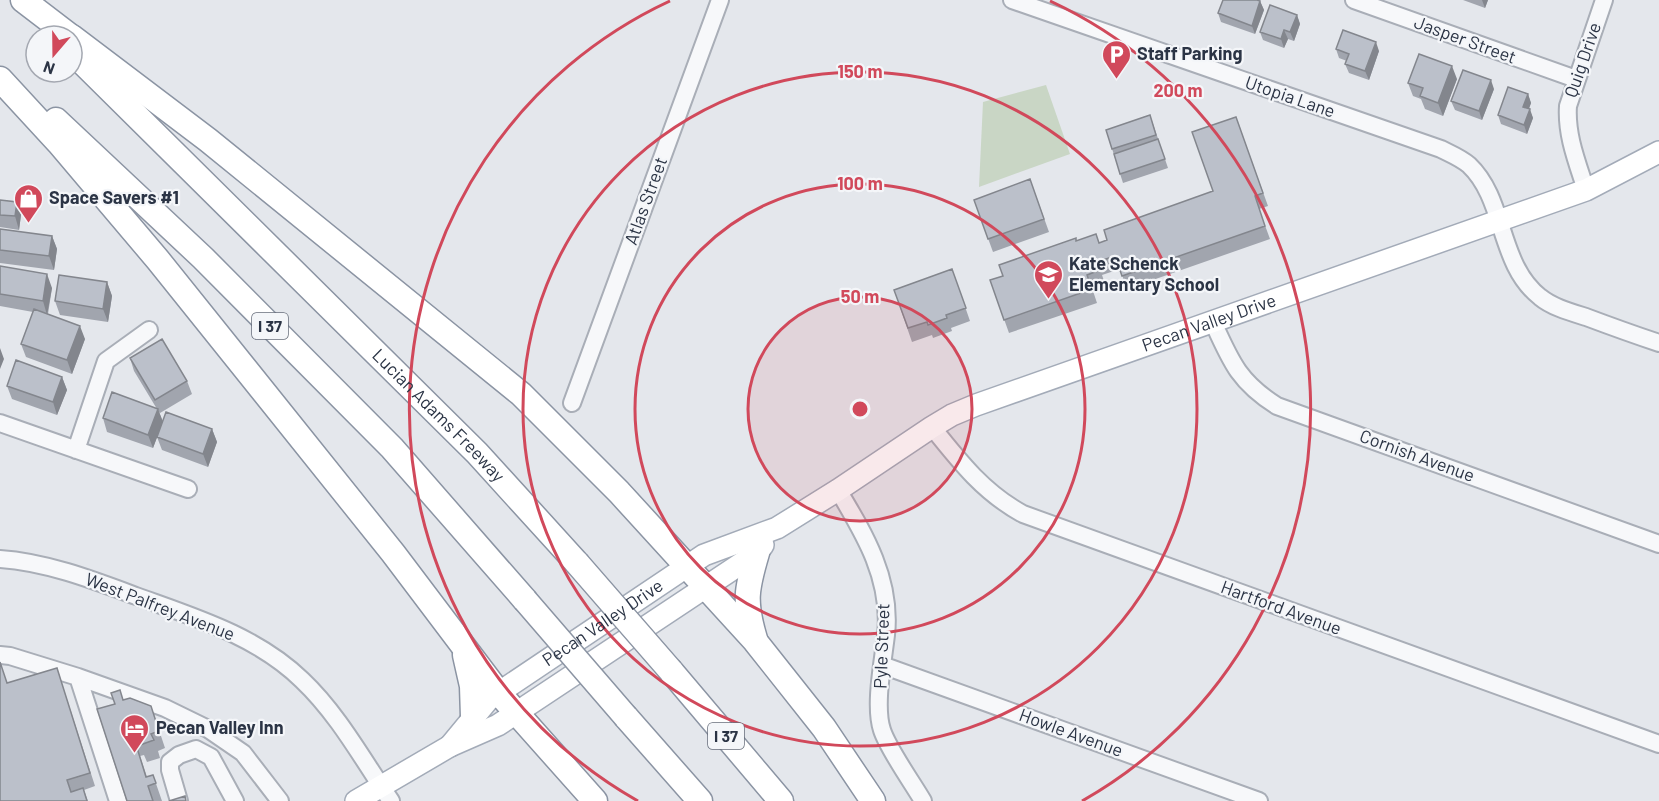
<svg xmlns="http://www.w3.org/2000/svg" width="1659" height="801" viewBox="0 0 1659 801" font-family="Barlow,sans-serif">
  <style>
    .green { fill: #c9d6c5 }
    .lines { fill: none; stroke-linecap: round; stroke-linejoin: round }
    .minor-casing { stroke: #a9aeb7; stroke-width: 20 }
    .major-casing { stroke: #a3abb8; stroke-width: 24 }
    .highway-casing { stroke: #8b94a3; stroke-width: 27 }
    .minor { stroke: #f7f8fa; stroke-width: 16 }
    .major { stroke: #fff; stroke-width: 21 }
    .highway { stroke: #fff; stroke-width: 24 }
    .highway-bridge-casing { stroke: #8b94a3; stroke-width: 27; stroke-linecap: butt }
    .highway-bridge { stroke: #fff; stroke-width: 24 }
    .wall { fill: #a1a5ae }
    .shaded-wall { fill: #83868d }
    .building { fill: #bbc0ca; stroke: #83868d; stroke-width: 1.5 }
    .ring { fill: none; stroke: #d1495b; stroke-width: 3 }
    .labels { text-anchor: middle; stroke-width: 4.5; stroke-linejoin: round; paint-order: stroke }
    .shield { fill: #f4f6f9; stroke: #676e7b; stroke-width: 1.5 }
    .shield-label { font-size: 16px; font-weight: bold; fill: #2b3445 }
    .street-label { font-size: 18px; fill: #2b3445; stroke: #f4f6f9 }
    .poi-label { font-size: 18px; font-weight: bold; fill: #2b3445; stroke: #f4f6f9; text-anchor: start }
    .centre { fill: #d1495b; stroke: #f4f6f9; stroke-width: 3 }
    .ring-label { font-size: 18px; text-anchor: middle; font-weight: bold; fill: #d1495b; stroke: #f4f6f9; stroke-width: 4.5; stroke-linejoin: round; paint-order: stroke }
  </style>
  <rect width="100%" height="100%" fill="#e4e7ec"/>
  <path class="green" d="M1046,85L1070,154L979,187L983,102Z"/>
  <g class="lines">
    <defs>
      <path id="minor" d="M1012,0L1441,149C1451,154 1461,158 1469,165C1506,200 1498,264 1540,297C1552,307 1570,312 1586,317C1610,326 1635,335 1659,343
        M1354,0L1576,79
        M1586,190C1577,162 1566,135 1568,106L1604,0
        M1213,322C1231,362 1239,382 1277,406L1659,544
        M572,403L720,0
        M0,423L188,489
        M932,427C959,461 984,493 1023,514L1659,744
        M76,450L106,361L149,330
        M838,490C865,535 892,580 886,635C883,661 874,706 882,730C888,749 912,782 923,801
        M0,559C46,562 93,580 136,596C194,617 257,636 302,680C338,714 363,760 391,801
        M0,655L10,656L78,677L165,708L208,729L243,753L280,801
        M882,665L1259,801
        M78,677L118,801
        M179,801L170,770V762L179,755L196,749L211,757L235,801"/>
      <g id="major">
        <path id="s1" d="M450,746L488,700L704,555L777,528L838,490L932,427L952,415L976,405L1586,190L1659,152"/>
        <path d="M356,801L450,746L498,725L757,553L763,545"/>
      </g>
      <g id="highway">
        <path d="M23,0L70,36"/>
        <path d="M72,37L208,140L521,394L619,492L755,641L824,728L873,801"/>
        <path id="s2" d="M75,55L477,453L577,563"/>
        <path d="M0,79L59,143L158,260L393,553L498,692L595,801"/>
        <path d="M56,120L203,258L392,448L525,600"/>
        <path d="M755,639C744,602 746,590 757,553"/>
        <path d="M465,655L472,686L473,717"/>
        <path d="M671,671L781,801"/>
        <path d="M626,717L700,801"/>
      </g>
    </defs>
    <use href="#minor" class="minor-casing"/>
    <use href="#major" class="major-casing"/>
    <use href="#highway" class="highway-casing"/>
    <use href="#minor" class="minor"/>
    <use href="#major" class="major"/>
    <use href="#highway" class="highway"/>
    <defs>
      <path id="highway-bridge" d="M577,563L671,671
        M525,600L626,717"/>
    </defs>
    <use href="#highway-bridge" class="highway-bridge-casing"/>
    <use href="#highway-bridge" class="highway-bridge"/>
  </g>
  <path class="wall" d="M1463,0H1488L1485,8Z
    M1260,1L1264,10L1255,34L1221,22L1218,13Z
    M1297,15L1300,24L1294,41L1288,39L1284,48L1263,40L1260,32Z
    M1336,49L1379,51L1369,80L1349,73L1345,64L1347,61L1339,58Z
    M1457,79L1443,116L1425,109L1421,99L1413,96L1408,83Z
    M1494,89L1482,120L1455,110L1451,101Z
    M1528,94L1531,103L1529,109L1533,118L1527,134L1501,124L1498,115Z
    M1150,115L1168,168L1123,183L1106,130Z
    M1236,117L1268,206L1259,209L1270,239L1127,289L1120,269L1102,275L1105,284L1092,288L1097,303L1009,333L990,280L1003,276L1076,241L1099,243L1107,240L1213,191Z
    M1030,179L1049,232L993,252L974,200Z
    M0,200L17,202L21,215L19,230L0,227Z
    M0,229L52,236L57,249L54,270L0,263Z
    M0,266L52,288L48,314L85,339L72,374L26,357L21,344L33,312L0,306Z
    M952,269L970,321L951,328L952,331L933,338L932,335L912,342L894,290Z
    M107,282L112,296L108,322L60,315L55,301Z
    M130,358L187,381L192,394L160,413L159,412L163,422L212,429L217,442L208,467L162,450L157,437L153,448L107,432L103,418L157,409L134,371Z
    M62,377L67,390L57,415L12,399L7,386Z
    M57,668L95,786L84,790L88,801H0L7,683Z
    M123,700L151,706L165,748L158,751L160,758L147,762L144,755L140,756L147,777L153,775L162,801H127L115,704Z"/>
  <path class="shaded-wall" d="M1482,0H1488L1485,8Z
    M1260,1L1264,10L1255,34L1252,26Z
    M1297,15L1300,24L1294,41L1290,32Z
    M1284,30L1288,39L1284,48L1281,39Z
    M1376,42L1379,51L1369,80L1365,71Z
    M1452,66L1457,79L1443,116L1438,103Z
    M1491,80L1494,89L1482,120L1479,111Z
    M1528,94L1531,103L1526,116L1523,107Z
    M1530,109L1533,118L1527,134L1524,125Z
    M17,202L21,215L19,230L15,216Z
    M52,236L57,249L54,270L49,256Z
    M47,274L52,288L47,315L43,301Z
    M107,282L112,296L108,322L103,309Z
    M80,326L85,339L72,374L67,360Z
    M0,348L4,359L0,369Z
    M62,377L67,390L57,415L53,402Z
    M158,409L163,422L153,448L148,435Z
    M212,429L217,442L208,467L203,454Z"/>
  <path class="building" d="M1223,0H1257L1260,1L1252,26L1218,13Z
    M1270,5L1297,15L1290,32L1284,30L1281,39L1260,32Z
    M1343,30L1376,42L1365,71L1345,64L1349,54L1336,49Z
    M1419,54L1452,66L1438,103L1420,96L1423,88L1408,83Z
    M1463,70L1491,80L1479,111L1451,101Z
    M1508,87L1528,94L1523,107L1530,109L1524,125L1498,115Z
    M1150,115L1156,135L1112,149L1106,130Z
    M1236,117L1263,193L1255,196L1265,226L1122,276L1115,256L1097,262L1100,270L1087,275L1092,289L1004,320L990,280L1003,276L999,265L1076,238V241L1096,234L1099,243L1107,240L1104,230L1213,191L1192,132Z
    M1158,139L1165,159L1120,174L1114,154Z
    M1030,179L1044,219L988,239L974,200Z
    M0,200L17,202L15,216L0,215Z
    M0,229L52,236L49,256L0,250Z
    M0,266L47,274L43,301L0,294Z
    M952,269L966,308L946,315L947,318L928,325L927,322L908,328L894,290Z
    M59,275L107,282L103,309L55,301Z
    M34,309L80,326L67,360L21,344Z
    M162,339L187,381L155,400L130,358Z
    M16,360L62,377L53,402L7,386Z
    M112,392L158,409L148,435L103,418Z
    M166,412L212,429L203,454L157,437Z
    M0,662L7,683L57,668L90,773L67,780L71,792L83,788L87,801H0Z
    M120,690L123,700L130,698L151,706L159,731L151,734L154,740L140,745L138,737L134,738L146,777L153,775L156,783L148,786L153,801H127L97,709L115,704L111,693Z
    M185,796L186,801H169Z"/>
  <circle cx="860" cy="409" r="112" fill="#d1495b" fill-opacity=".12"/>
  <g class="ring">
    <circle cx="860" cy="409" r="112"/>
    <circle cx="860" cy="409" r="225"/>
    <circle cx="860" cy="409" r="337"/>
    <path d="M638 801A450 450 0 0 1 670 1M1050 1A450 450 0 0 1 1082 801"/>
  </g>
  <defs>
    <symbol id="parking-pin" viewBox="-11 -11 22 30"><path d="M0 17L-7.5 6A9.5 9.5 0 1 1 7.5 6Z" fill="#d1495b" stroke="#f4f6f9"/><path d="M-3.5-5.5H1a3.5 3.5 0 0 1 0 7H-1V5.5H-3.5ZM-1-3.4V-.6H.8a1.4 1.4 0 0 0 0-2.8Z" fill="#fff"/></symbol>
    <symbol id="shop-pin" viewBox="-11 -11 22 30"><path d="M0 17L-7.5 6A9.5 9.5 0 1 1 7.5 6Z" fill="#d1495b" stroke="#f4f6f9"/><path d="M-5-2.5h2.3a2.7 3.5 0 0 1 5.4 0H5L5.5 6h-11ZM-1.5-2.5h3a1.5 2.3 0 0 0-3 0Z" fill="#fff"/></symbol>
    <symbol id="school-pin" viewBox="-11 -11 22 30"><path d="M0 17L-7.5 6A9.5 9.5 0 1 1 7.5 6Z" fill="#d1495b" stroke="#f4f6f9"/><path d="M0-5L7-2L0 1L-7-2ZM-4 1L0 2.5L4 1V4Q0 6-4 4Z" fill="#fff"/></symbol>
    <symbol id="hotel-pin" viewBox="-11 -11 22 30"><path d="M0 17L-7.5 6A9.5 9.5 0 1 1 7.5 6Z" fill="#d1495b" stroke="#f4f6f9"/><path d="M-6-4.5h1.5V1H6V5H4.5V3h-9V5H-6ZM-4 0a1.8 1.8 0 1 1 3.6 0ZM.5 0V-2.5h3Q6-2.5 6 0Z" fill="#fff"/></symbol>
  </defs>
  <g fill-rule="evenodd">
    <use href="#parking-pin" x="1100" y="38" width="33" height="45"/>
    <use href="#shop-pin" x="12" y="182" width="33" height="45"/>
    <use href="#school-pin" x="1032" y="258" width="33" height="45"/>
    <use href="#hotel-pin" x="118" y="712" width="33" height="45"/>
  </g>
  <g class="labels">
    <g class="shield">
      <rect x="252" y="313" width="36" height="26" rx="4.5"/>
      <rect x="708" y="723" width="36" height="26" rx="4.5"/>
    </g>
    <g class="shield-label">
      <text x="270" y="332">I 37</text>
      <text x="726" y="742">I 37</text>
    </g>
    <g class="street-label">
      <text transform="translate(1465 40) rotate(20)" y="6">Jasper Street</text>
      <text transform="translate(1583 60) rotate(-71)" y="6">Quig Drive</text>
      <text transform="translate(1290 97) rotate(19)" y="6">Utopia Lane</text>
      <text transform="translate(646 201) rotate(-70)" y="6">Atlas Street</text>
      <text dy="6" stroke="none"><textPath href="#s1" startOffset="879">Pecan Valley Drive</textPath></text>
      <text dy="6" stroke="none"><textPath href="#s2" startOffset="512">Lucian Adams Freeway</textPath></text>
      <text transform="translate(1417 456) rotate(20)" y="6">Cornish Avenue</text>
      <text transform="translate(160 607) rotate(21)" y="6">West Palfrey Avenue</text>
      <text transform="translate(1281 608) rotate(20)" y="6">Hartford Avenue</text>
      <text dy="6" stroke="none"><textPath href="#s1" startOffset="198">Pecan Valley Drive</textPath></text>
      <text transform="translate(882 646) rotate(-88)" y="6">Pyle Street</text>
      <text transform="translate(1071 733) rotate(20)" y="6">Howle Avenue</text>
    </g>
    <g class="poi-label">
      <text x="1137" y="60">Staff Parking</text>
      <text x="49" y="204">Space Savers #1</text>
      <text x="1069" y="270">Kate Schenck<tspan x="1069" dy="21">Elementary School</tspan></text>
      <text x="156" y="734">Pecan Valley Inn</text>
    </g>
  </g>
  <circle cx="860" cy="409" r="9" class="centre"/>
  <g class="ring-label">
    <text x="860" y="78">150 m</text>
    <text x="1178" y="97">200 m</text>
    <text x="860" y="190">100 m</text>
    <text x="860" y="303">50 m</text>
  </g>
  <g transform="translate(54 54) rotate(200)"><circle r="28" fill="#f4f6f9" stroke="#a4a8b1" stroke-width="1.5"/>
  <path d="M0-4.5L10 22L0 15L-10 22Z" fill="#d1495b"/>
  <text y="-9" font-size="16" font-weight="bold" text-anchor="middle" fill="#2b3445">N</text>
  </g>
</svg>
